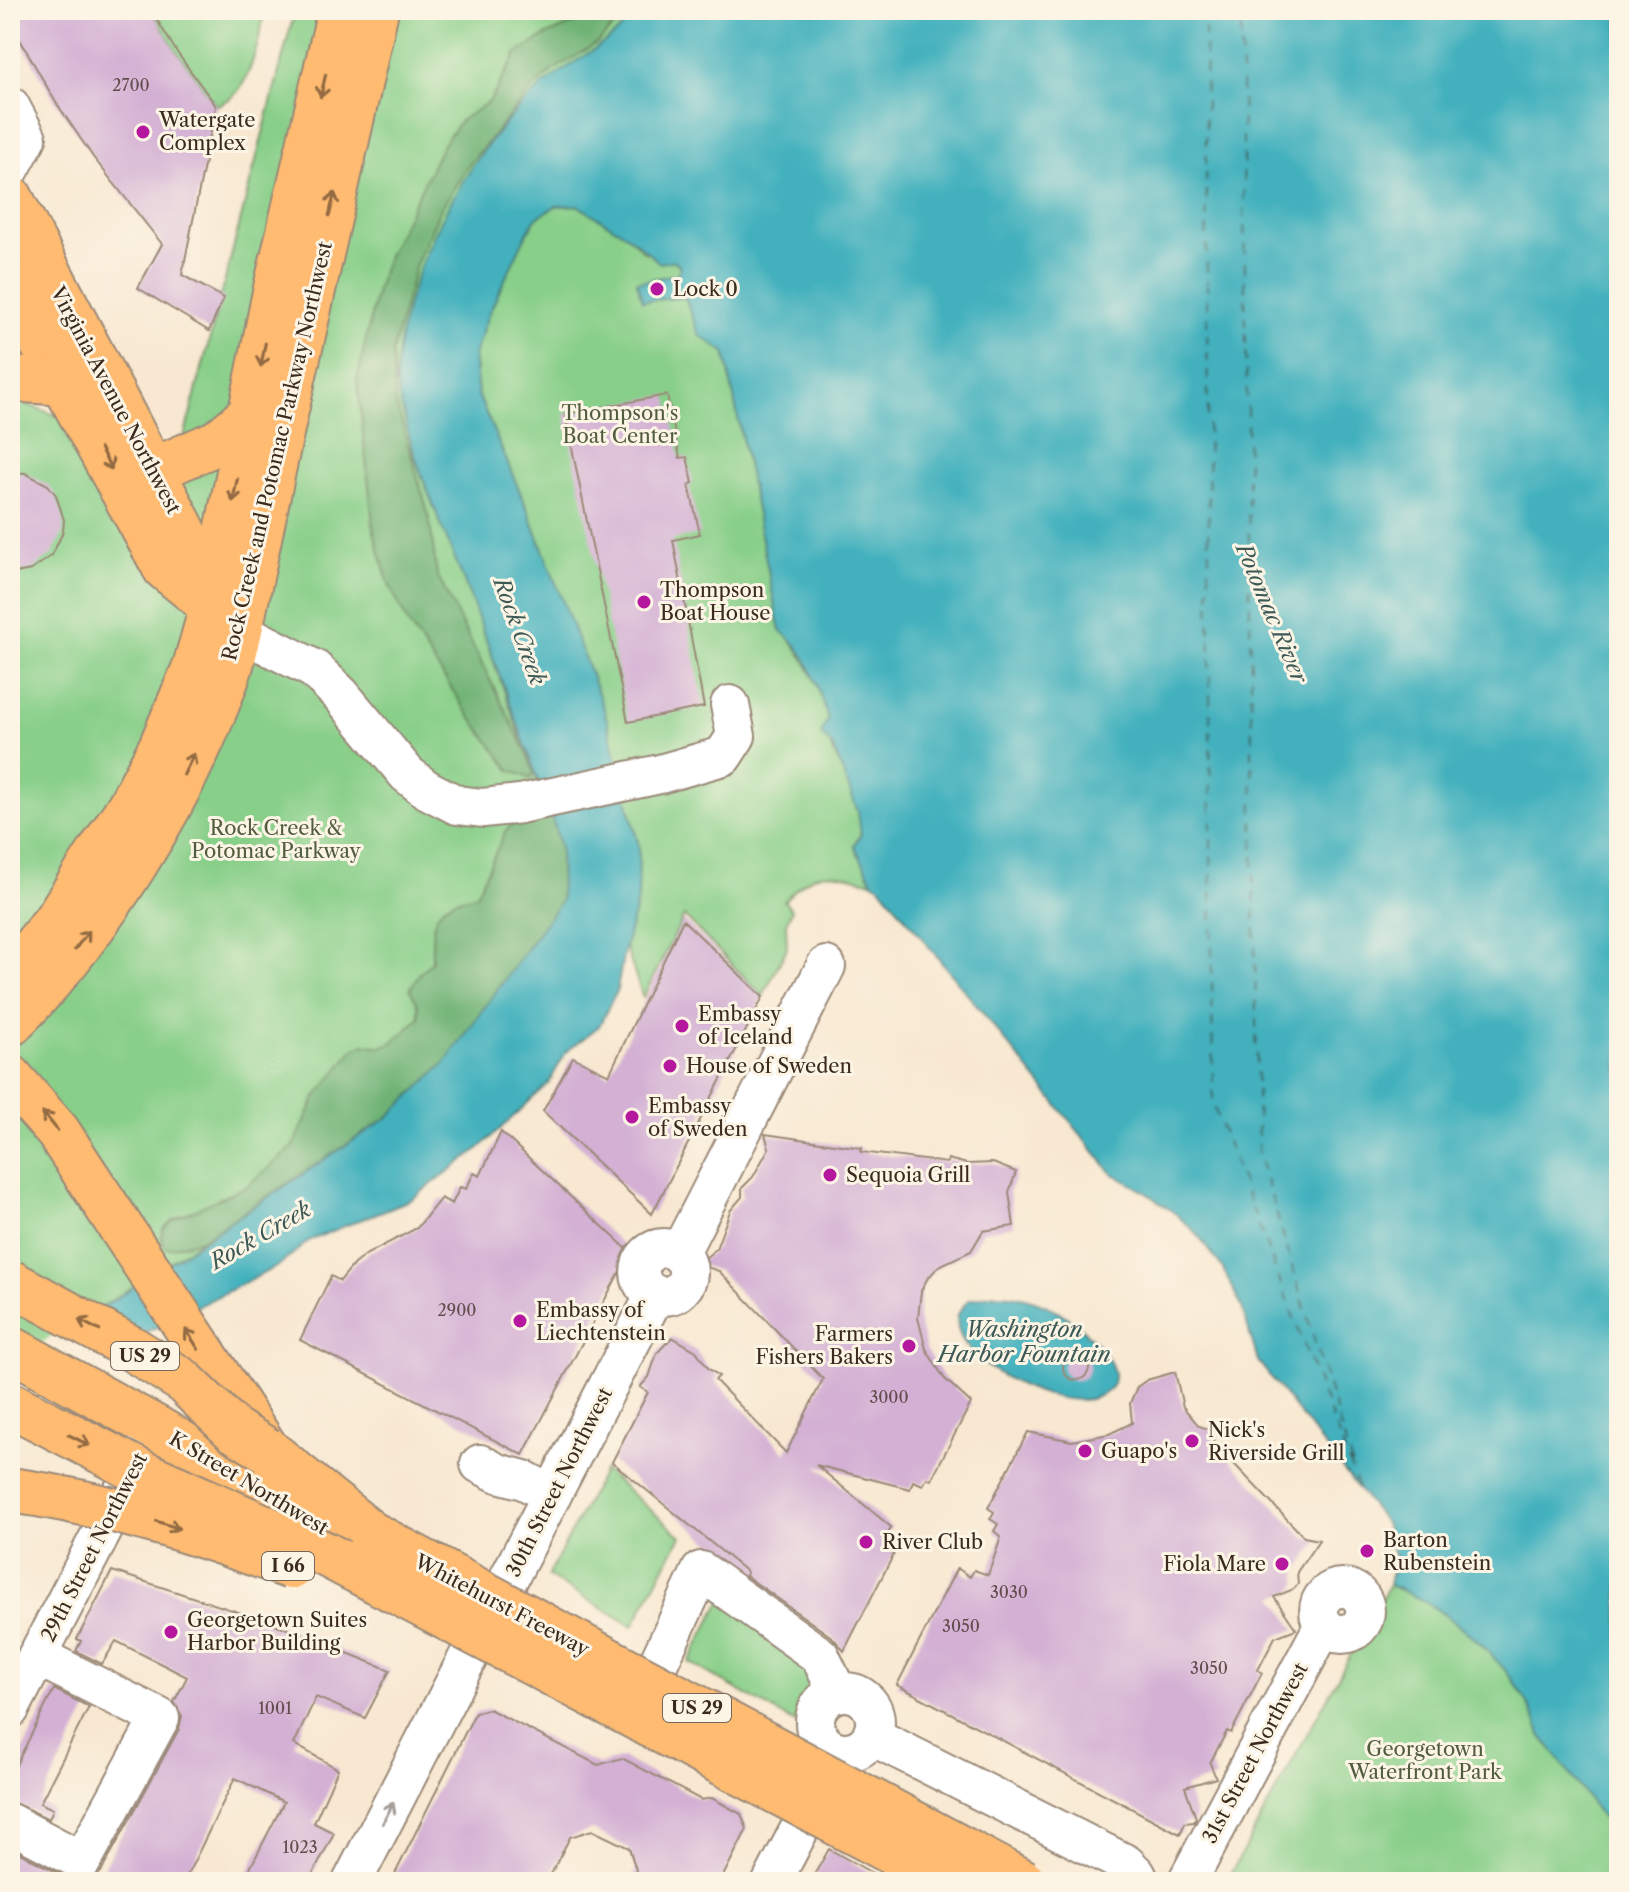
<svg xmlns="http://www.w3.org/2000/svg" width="1629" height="1892" viewBox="0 0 1629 1892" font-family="'Libre Caslon Text',serif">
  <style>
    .green { fill: #88cf89; stroke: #627c54; stroke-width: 2 }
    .forest { fill: #6eb275; stroke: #546e4a; stroke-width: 2 }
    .water { fill: #42b1bd; stroke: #3e6e6e; stroke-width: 2 }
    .pier { fill: #f8e8d1 }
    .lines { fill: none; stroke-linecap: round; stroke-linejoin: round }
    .ferry { stroke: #3d5956; stroke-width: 2; stroke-dasharray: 10 8; stroke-linecap: butt }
    .building { fill: #d3b0d4 }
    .minor-casing { stroke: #9a8978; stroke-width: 42 }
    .major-casing { stroke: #9a8978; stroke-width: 48 }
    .highway-casing { stroke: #9a8978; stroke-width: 48 }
    .minor { stroke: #fff; stroke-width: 38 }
    .major { stroke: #febb71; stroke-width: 44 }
    .highway { stroke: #febb71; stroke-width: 44 }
    .highway-bridge-casing { stroke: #9a8978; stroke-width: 48; stroke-linecap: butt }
    .highway-bridge { stroke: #febb71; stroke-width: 44 }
    .oneway { stroke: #936b43 }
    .oneway2 { stroke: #a79f9a }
    .poi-dot { fill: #b5179e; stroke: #fcf5e5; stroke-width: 3 }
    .labels { text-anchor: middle; stroke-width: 6; stroke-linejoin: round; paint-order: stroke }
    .number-label { font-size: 16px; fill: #614c4c }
    .shield { fill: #fcf5e5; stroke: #75675a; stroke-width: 2 }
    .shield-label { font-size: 18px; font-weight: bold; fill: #3b2a1e }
    .poi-label { font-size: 20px; fill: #3b2a1e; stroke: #fcf5e5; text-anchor: start }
    .street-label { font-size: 20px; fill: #3b2a1e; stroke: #fcf5e5 }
    .park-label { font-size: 20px; fill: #525c3e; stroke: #fcf5e5 }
    .water-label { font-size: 22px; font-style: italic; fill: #3d5956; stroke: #fcf5e5 }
  </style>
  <rect width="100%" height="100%" fill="#fcf5e5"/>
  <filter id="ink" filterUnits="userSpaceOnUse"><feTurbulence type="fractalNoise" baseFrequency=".0125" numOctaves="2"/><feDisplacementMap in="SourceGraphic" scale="16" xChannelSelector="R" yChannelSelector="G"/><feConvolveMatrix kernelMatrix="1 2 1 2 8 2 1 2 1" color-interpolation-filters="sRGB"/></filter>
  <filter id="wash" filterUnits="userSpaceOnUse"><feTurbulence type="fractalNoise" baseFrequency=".006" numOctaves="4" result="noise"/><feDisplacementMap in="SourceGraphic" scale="32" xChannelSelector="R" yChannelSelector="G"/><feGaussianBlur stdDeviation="1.8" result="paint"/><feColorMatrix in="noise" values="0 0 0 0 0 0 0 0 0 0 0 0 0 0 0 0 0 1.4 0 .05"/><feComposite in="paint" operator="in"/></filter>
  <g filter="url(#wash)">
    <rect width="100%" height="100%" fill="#f8e8d1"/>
    <path class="green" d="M151,10H265C260,34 252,80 233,96C229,100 221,103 216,106L176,51Z
      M295,10H636L626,24L605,44L544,85L487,145L439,224L414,287L405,323L411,450L469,593L560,846L296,1177L10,1369V398L178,461Z
      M577,205L628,236L644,252L677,262L680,268L678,274L637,282L642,301L685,297L699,334L725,352L780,630C800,645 823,691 827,716C828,724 827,732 830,741C838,769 860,798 861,828C862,835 857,839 854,845L873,882C828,871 818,864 784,901L792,910L786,923L787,948L763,996L684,916L643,998L625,946L638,899L639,846L604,709L529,513L478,395L474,354L488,315L517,251L536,218L556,206Z
      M604,1470L681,1536L633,1626L548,1576Z
      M1389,1585C1451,1608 1522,1670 1541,1735L1619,1840V1882H1226Z
      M725,1593L817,1675L798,1703L796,1723L689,1662Z"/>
    <path class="forest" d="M628,13L597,43L552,71L528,93L467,167L440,210L416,264L392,353L395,400L429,516L437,575L525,749L534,772L531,779L510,770L465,709L408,623L388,582L374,532L357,380L377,289L388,256L443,144L460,121L490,101L517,53L547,35L577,22Z
      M551,815L560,846L561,901L444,1064L387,1118L201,1240L170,1248L164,1246L161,1238L163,1229L174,1219L247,1186L293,1147L316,1097L354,1049L364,1044L381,1047L395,1041L419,1018L418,1005L410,989L419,974L432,961C432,921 430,902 476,895L506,830L520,819Z"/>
    <path class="water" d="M636,10H1619V1840L1541,1735C1522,1670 1450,1608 1389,1585L1394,1556L1385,1523L1258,1361L1242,1307L1222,1267L1197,1234L1176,1214L1145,1192L1112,1173L880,886L873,882L854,845L861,834L858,812L833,747L821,734L828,719C819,690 807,647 780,631L725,352L699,335L685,297L642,301L637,282L678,274L680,268C677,257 668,261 660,263L628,236L577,205L556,206L536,218L527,233L488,315L474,355L478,395L529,513L604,709L639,846L638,899L625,946L617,990L599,1026L566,1052L549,1083L481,1147L412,1199L310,1240L278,1266L85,1363L10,1369L387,1118L444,1064L561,901L560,846L551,815C524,742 497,667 469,594C446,533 417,475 403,412C400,399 394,384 396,370C401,297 437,218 478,158C501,126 530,93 562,71C588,51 618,40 636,10Z
      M995,1294C1015,1294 1036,1300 1054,1309C1076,1321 1147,1378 1096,1397C1057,1412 948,1362 958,1315C960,1309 965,1305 968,1300Z"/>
    <path class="pier" d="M94,1307L147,1336L87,1367L10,1419V1364Z"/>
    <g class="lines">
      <path class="ferry" d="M1205,10L1213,1105L1359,1489
        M1241,10L1258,1152L1354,1472"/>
    </g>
    <g id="blocks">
      <path class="building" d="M10,10H151L176,51L216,106L182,275L224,298L209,331L138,288L162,244L93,157L55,101L10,22Z
        M667,395L680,458L687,457L693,483L689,485L700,534L673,540L704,707L628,722L565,414Z
        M10,472L25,473L48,485L56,495L64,520L63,532L52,555L31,570L10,574Z
        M683,920L763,997L652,1214L543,1111L573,1057L609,1075Z
        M501,1132L630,1252L523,1455L300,1340L331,1276L340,1281L354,1264L367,1254L417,1228L441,1198L452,1204L460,1187L466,1189L474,1173L480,1176Z
        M765,1134L862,1148L861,1152L947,1163L948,1159L967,1164L993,1163L1016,1172L1009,1192L1014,1226L983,1231L971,1251L939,1266L927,1279L921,1291L918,1318L926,1349L944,1378L971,1403L931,1480L927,1478L923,1485L913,1481L910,1489L816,1465L891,1527L886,1538L899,1544L844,1651L833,1638L746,1576L747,1572L612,1462L648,1392L640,1387L649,1377L657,1353L672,1337L696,1351L708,1368L719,1376L715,1380L786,1453L823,1379L719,1271L698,1264L716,1249L730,1211L742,1197V1188L753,1177L769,1148Z
        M1063 1367a13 13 0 1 1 26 0a13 13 0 1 1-26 0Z
        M1175,1372L1183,1407L1199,1426L1212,1430L1214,1443L1304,1537L1319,1540L1297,1572L1298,1584L1294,1589L1274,1597L1296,1629L1275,1637L1258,1670L1262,1673L1231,1733L1227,1731L1210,1763L1216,1778L1185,1787L1196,1818L1194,1822L1185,1823L1180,1834L897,1685L957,1568L970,1577L974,1570L988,1575L1001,1537L994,1531L998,1524L990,1519L994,1512L988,1508L1028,1432L1072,1441L1109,1434L1132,1423L1130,1403L1137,1387L1147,1380Z
        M112,1571L272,1623L390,1670L365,1718L316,1697L294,1744L338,1769L314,1823L334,1833L309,1882H243L284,1802L235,1778L184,1882H86L94,1879L101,1872L179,1729L182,1716L174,1702L187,1677L116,1641L102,1664L76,1651L81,1641L77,1639Z
        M54,1689L89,1707L40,1803L53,1809L49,1819L10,1801V1777Z
        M489,1709L598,1765L622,1758L701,1800L712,1798L741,1814L747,1829L720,1882H630L636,1870L629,1848L592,1830L570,1837L547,1882H391L475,1713Z
        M10,1848L72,1880L78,1882H10Z
        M829,1849L888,1882H810Z"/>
    </g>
  </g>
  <g filter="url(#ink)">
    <use href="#blocks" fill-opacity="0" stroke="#9a8978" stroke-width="2"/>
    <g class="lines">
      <defs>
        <path id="minor" d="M10,106L27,138L10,169
          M240,631L314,669L341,695L407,774L426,789L457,805L483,808L520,804L660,774L723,756L736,736L730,705
          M640 1272a24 24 0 1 1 48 0a24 24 0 1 1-48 0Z
          M679,1254L826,966
          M480,1464L498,1473L524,1480L552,1495
          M1319 1611a23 23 0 1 1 46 0a23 23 0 1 1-46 0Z
          M815 1722a30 30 0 1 1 60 0a30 30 0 1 1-60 0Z
          M641,1701L701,1571L820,1656L837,1692
          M10,1709L149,1441
          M872,1736L1126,1864L1136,1874L1140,1882
          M10,1823L82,1861L160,1718L37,1656
          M352,1882L655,1295
          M772,1882L818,1794L822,1781
          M1187,1882L1324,1625"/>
        <path id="major" d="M10,197L191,545L212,605
          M10,285L165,568L214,608
          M154,470L218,442L251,414
          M10,977L55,921L129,807L161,747L195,667L212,607L274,297L340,10
          M10,1024C99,935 182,802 225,683C238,647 244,609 252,572C265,510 277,449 291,388C319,262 348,136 376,10
          M10,1348L156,1428L389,1566"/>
        <path id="highway" d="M10,379L51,382
          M10,1077L58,1132L267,1450L370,1533"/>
      </defs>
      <use href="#minor" class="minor-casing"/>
      <use href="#major" class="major-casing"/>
      <use href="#highway" class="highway-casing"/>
      <use href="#minor" class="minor"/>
      <use href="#major" class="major"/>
      <use href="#highway" class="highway"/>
      <defs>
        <path id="highway-bridge" d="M10,1282L131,1348L182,1380L234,1430L267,1450
          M10,1404L145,1474L325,1554L949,1882
          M10,1490C107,1503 200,1533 291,1567
          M370,1533L1024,1882"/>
      </defs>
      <use href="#highway-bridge" class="highway-bridge-casing"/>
      <use href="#highway-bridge" class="highway-bridge"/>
    </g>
    <defs><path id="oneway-shaft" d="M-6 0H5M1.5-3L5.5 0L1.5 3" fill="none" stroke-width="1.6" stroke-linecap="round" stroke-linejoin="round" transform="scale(2)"/></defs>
    <g class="oneway">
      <use href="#oneway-shaft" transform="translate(323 86) rotate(103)"/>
      <use href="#oneway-shaft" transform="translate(332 204) rotate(-77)"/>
      <use href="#oneway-shaft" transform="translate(263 355) rotate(101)"/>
      <use href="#oneway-shaft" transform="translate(106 459) rotate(62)"/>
      <use href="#oneway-shaft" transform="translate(235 490) rotate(102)"/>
      <use href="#oneway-shaft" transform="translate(189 764) rotate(-64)"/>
      <use href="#oneway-shaft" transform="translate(82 940) rotate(-52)"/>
      <use href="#oneway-shaft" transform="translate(50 1121) rotate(-129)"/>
      <use href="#oneway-shaft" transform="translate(89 1325) rotate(-152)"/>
      <use href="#oneway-shaft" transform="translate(192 1339) rotate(-123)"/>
      <use href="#oneway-shaft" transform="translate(79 1440) rotate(27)"/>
      <use href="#oneway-shaft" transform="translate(168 1525) rotate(18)"/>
    </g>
    <use class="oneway2" href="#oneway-shaft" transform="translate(388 1813) rotate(-63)"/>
  </g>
  <g class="poi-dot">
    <circle cx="143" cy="132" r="8"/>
    <circle cx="657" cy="289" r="8"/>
    <circle cx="644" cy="602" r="8"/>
    <circle cx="682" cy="1026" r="8"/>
    <circle cx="670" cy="1066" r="8"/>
    <circle cx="632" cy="1117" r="8"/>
    <circle cx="830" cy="1175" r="8"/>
    <circle cx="520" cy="1321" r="8"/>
    <circle cx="909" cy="1346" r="8"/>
    <circle cx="1192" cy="1441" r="8"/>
    <circle cx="1085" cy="1451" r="8"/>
    <circle cx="866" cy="1542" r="8"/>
    <circle cx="1367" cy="1551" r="8"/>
    <circle cx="1282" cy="1564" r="8"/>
    <circle cx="171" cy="1632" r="8"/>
  </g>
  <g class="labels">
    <g class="number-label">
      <text x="131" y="91">2700</text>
      <text x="457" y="1316">2900</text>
      <text x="889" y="1403">3000</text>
      <text x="1009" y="1598">3030</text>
      <text x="961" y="1632">3050</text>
      <text x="1209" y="1674">3050</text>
      <text x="275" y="1714">1001</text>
      <text x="300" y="1853">1023</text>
    </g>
    <g class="shield">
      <rect x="111" y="1342" width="68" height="28" rx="6"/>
      <rect x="262" y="1552" width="52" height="28" rx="6"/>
      <rect x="663" y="1694" width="68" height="28" rx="6"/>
    </g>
    <g class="shield-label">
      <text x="145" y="1362">US 29</text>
      <text x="288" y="1572">I 66</text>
      <text x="697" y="1714">US 29</text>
    </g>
    <g class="poi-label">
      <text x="159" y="127">Watergate<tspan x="159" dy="23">Complex</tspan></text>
      <text x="673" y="296">Lock 0</text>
      <text x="660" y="597">Thompson<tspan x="660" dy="23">Boat House</tspan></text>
      <text x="698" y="1021">Embassy<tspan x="698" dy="23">of Iceland</tspan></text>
      <text x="686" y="1073">House of Sweden</text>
      <text x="648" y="1113">Embassy<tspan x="648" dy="23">of Sweden</tspan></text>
      <text x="846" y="1182">Sequoia Grill</text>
      <text x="536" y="1317">Embassy of<tspan x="536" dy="23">Liechtenstein</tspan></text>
      <text x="893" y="1341" text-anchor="end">Farmers<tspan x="893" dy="23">Fishers Bakers</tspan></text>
      <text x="1208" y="1437">Nick's<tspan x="1208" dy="23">Riverside Grill</tspan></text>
      <text x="1101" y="1458">Guapo's</text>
      <text x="1383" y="1547">Barton<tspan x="1383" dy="23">Rubenstein</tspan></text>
      <text x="882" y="1549">River Club</text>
      <text x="1266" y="1571" text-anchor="end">Fiola Mare</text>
      <text x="187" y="1627">Georgetown Suites<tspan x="187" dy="23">Harbor Building</tspan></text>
    </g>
    <g class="street-label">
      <text transform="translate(116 400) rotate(62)" y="7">Virginia Avenue Northwest</text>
      <text transform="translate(277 451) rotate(-77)" y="7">Rock Creek and Potomac Parkway Northwest</text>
      <text transform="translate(559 1482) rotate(-63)" y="7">30th Street Northwest</text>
      <text transform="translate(249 1483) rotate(31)" y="7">K Street Northwest</text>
      <text transform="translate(94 1547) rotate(-63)" y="7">29th Street Northwest</text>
      <text transform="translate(502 1605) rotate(28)" y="7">Whitehurst Freeway</text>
      <text transform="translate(1255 1753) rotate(-62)" y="7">31st Street Northwest</text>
    </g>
    <g class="park-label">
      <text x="620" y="420">Thompson's<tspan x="620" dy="23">Boat Center</tspan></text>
      <text x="276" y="835">Rock Creek &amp;<tspan x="276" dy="23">Potomac Parkway</tspan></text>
      <text x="1425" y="1756">Georgetown<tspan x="1425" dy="23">Waterfront Park</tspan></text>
    </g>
    <g class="water-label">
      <text transform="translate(1272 613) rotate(67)" y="8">Potomac River</text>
      <text transform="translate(520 631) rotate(70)" y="8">Rock Creek</text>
      <text transform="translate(260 1235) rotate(-30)" y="8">Rock Creek</text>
      <text x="1024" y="1337">Washington<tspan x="1024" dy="25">Harbor Fountain</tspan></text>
    </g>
  </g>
  <rect width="1629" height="1892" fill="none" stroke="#fcf5e5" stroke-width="40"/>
</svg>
